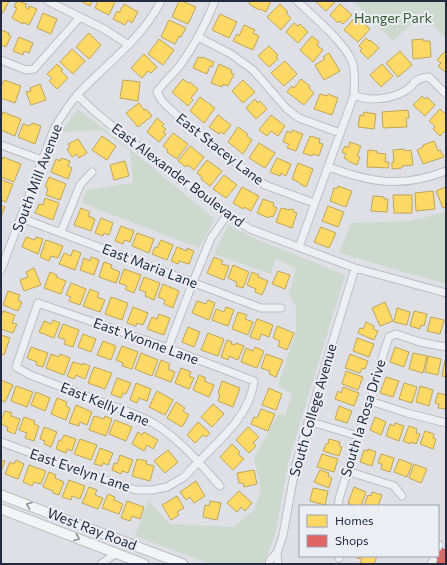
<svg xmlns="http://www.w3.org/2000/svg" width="447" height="565" viewBox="0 0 447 565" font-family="Commissioner,sans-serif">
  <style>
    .green { fill: #cdd9ce }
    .homes { fill: #ffd966; stroke: #bda55b }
    .shops { fill: #e06666; stroke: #a8545b }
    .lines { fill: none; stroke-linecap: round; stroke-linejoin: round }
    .minor-casing { stroke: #bdbec3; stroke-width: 9 }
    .major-casing { stroke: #bbbdc3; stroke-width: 11 }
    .minor { stroke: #eeeff2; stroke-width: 7 }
    .major { stroke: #f3f4f5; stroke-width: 9 }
    .oneway { stroke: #8c909a }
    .labels { text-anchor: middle; stroke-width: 4; stroke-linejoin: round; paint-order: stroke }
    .park-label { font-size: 14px; fill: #335d30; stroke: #ebeef5 }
    .street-label { font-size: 14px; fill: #242b40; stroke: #ebeef5 }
  </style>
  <rect width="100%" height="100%" fill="#dfe0e5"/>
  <path class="green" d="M353,1H446V38L422,14L393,41Z
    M78,109L146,162L215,219L199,248L82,203L86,190L133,183L130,151L102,130L61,132Z
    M446,212V284L339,253L351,223L409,221Z
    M228,225L256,239L345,275L289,460L275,534L264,564H211L135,536L148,500L170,524L233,527L254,510L261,491L254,458L279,413L285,415L292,394L278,386L296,330V307L289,294L296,268L275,259L271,274L214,254Z"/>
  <path class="homes" d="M1,1H9L3,13L1,12Z
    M17,1L27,4L25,7L28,9L29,6L37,9L29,25L23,22V24L12,18L17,8L14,7Z
    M80,1H92L90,6Z
    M98,1H112L115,2L109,15L95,8Z
    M179,1H182L196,7L188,24L172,17Z
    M250,1H271L266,12L260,9L259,10L249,4Z
    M315,1H336L326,11Z
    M124,4L138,12L132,23L128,20L125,25L113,19L117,11L119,13Z
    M280,4L288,12L286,13L291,18L281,30L267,17Z
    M340,4L352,15L343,24L340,21L338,23L330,15Z
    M43,13L57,19L51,34L37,28Z
    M220,14L237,22L229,38L212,30Z
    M356,16L370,29L358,42L344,30Z
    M169,20L186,28L181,37L179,36L175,44L161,37Z
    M294,23L298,26L300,24L308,32L298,43L286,32Z
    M244,25L255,30L253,33L259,36L253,50L233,41L237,34L239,36Z
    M1,30L9,33L8,35L11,36L6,47L1,45Z
    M89,33L101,45L89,59L76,47Z
    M312,36L319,42L317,45L323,50L313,62L300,50Z
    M19,37L33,43L29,53L24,51L23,55L13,51Z
    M366,38L369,41L370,40L379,48L368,59L360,51L362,49L359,46Z
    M159,39L174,50L163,65L148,54Z
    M423,39V41H430L431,57L413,59L412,40Z
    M269,46L278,55L276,57L278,59L269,67L258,56Z
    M72,49L85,61L73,74L60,62Z
    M400,51L412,65L398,77L386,63Z
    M445,51H446V73L438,66L441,63L437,60Z
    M329,53L340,71L324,80L315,65L325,59L323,57Z
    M144,54L157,67L151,73L148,71L142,78L131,68Z
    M198,57L202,58V57L214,62L212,67L210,66L207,74L193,68Z
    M285,61L297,74L284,86L271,73Z
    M57,64L63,70L61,71L68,78L57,89L49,81L52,78L47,74Z
    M219,64L232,70L231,73L234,74L228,86L223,84L222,87L211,83Z
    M382,64L393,76L381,87L370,75Z
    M183,79L188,83L190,82L198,89L191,98L193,100L188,106L172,92Z
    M301,79L310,86L309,88L314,93L304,105L287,92L292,86L294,88Z
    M4,80L21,86L15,103L1,98V88Z
    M123,80L140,82L138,101L120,98Z
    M243,80L255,92L243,103L232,91Z
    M40,84L46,100L31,105L26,92L31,91L30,88Z
    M320,94L327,96L328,94L338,98L332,115L314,109Z
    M422,96L425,99L427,97L435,105L425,116L413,105Z
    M200,97L215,108L204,123L190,111Z
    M255,99L258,103L260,101L267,109L256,119L246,108Z
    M139,103L144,110L146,109L152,116L138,127L126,113Z
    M440,109L446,115V130L440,136L433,129L435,126L429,121Z
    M408,110L409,118H406L407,127L383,128L382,112Z
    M3,112L21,119L15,136L1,130V118Z
    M364,112L376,114L374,129L358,127L360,115L363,116Z
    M218,115L231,125L224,134L220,132L219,134L209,127Z
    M271,115L285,126L278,136L271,131L267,136L259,130Z
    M157,118L164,124L162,126L166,129L163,132L166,134L159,142L147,132Z
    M32,123L41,126L35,144L18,137L23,124L30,126Z
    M238,127L248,134L247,136L252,140L243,154L228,142Z
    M292,130L303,134L296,151L287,148L289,144L283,142L287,131L291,133Z
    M173,133L188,144L177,159L167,152L168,150L163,146Z
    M102,136L116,146L107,160L92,150Z
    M310,136L320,139L319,143L323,144L319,156L313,154L312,156L303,153Z
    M78,139L87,153L79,158L77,154L72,157L67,149L70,147L68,144Z
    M434,141L438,151L440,150L444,157L423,164L417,150L423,147V145Z
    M350,142L361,146L357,156L360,157L357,165L348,161V160L344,158L346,154L342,152L345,146L348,148Z
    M259,143L275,153L265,168L249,158Z
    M190,146L204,157L194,170L188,165L186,167L178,161Z
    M404,149L405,151L411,150L413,165L402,166V168L392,169V162H394L393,150Z
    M368,150L377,151V153L386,154L385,162H389L388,168L367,167Z
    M3,157L21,164L14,182L1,177V163Z
    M61,158L70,161L68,166L72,168L68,179L51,172L56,159L60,161Z
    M277,158L291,164L286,176L281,173L280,176L270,172Z
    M207,160L222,171L210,186L201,179L202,177L197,173Z
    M125,161L129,176L114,180L110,165Z
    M298,163L313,169L306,187L300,184V183L292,179Z
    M224,175L237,185L226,198L213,189Z
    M49,177L66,184L60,200L46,195L48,188L45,187Z
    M1,180L13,184L6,202L1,200Z
    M338,186L352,191L346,207L330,201L334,188L337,189Z
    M242,187L259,196L251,211L244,207L243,209L233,203Z
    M446,187V207L443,208L436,191Z
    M433,191L435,209L416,211L415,193Z
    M393,195H412V213H394Z
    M373,196L384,197V199H388L387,212L371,211Z
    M45,198L59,203L53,220L35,213L39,204L43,205Z
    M263,199L274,203L273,206L277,208L273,217L270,216L269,218L257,213Z
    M1,205L5,207L1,217Z
    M328,206L344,212L338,227L322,221Z
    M81,208L90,212L88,216L95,219L91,231L74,225Z
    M281,208L290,210V209L294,210V212L297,213L292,228L276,222Z
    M101,218L113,223L109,235L104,233L103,236L95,233Z
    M121,226L134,231L130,242L124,240L123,244L115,241Z
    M321,227L336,233L329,248L314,242Z
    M137,233L154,239L149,253L132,246Z
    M26,237L35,240L36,237L43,239L38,254L22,247Z
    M46,240L63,246L58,258L51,256L49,261L40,257Z
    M161,240L173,245L167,260L152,254L155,247L157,248Z
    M177,247L187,251V248L194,251L189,264L179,261L178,264L171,261Z
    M73,250L81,253L75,270L59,264L64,253L71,256Z
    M91,257L99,260L94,275L80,270L84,258L90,261Z
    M214,257L223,261L221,264L229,266L224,280L207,273Z
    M104,262L112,265L111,268L120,272L116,283L99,277Z
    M233,265L249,272L243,288L236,286L237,282L228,278Z
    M34,268L41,285L24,291L20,280L28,277L26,272Z
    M124,269L141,275L134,293L125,289L127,286L119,283Z
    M278,271L290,275L285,289L272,284Z
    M50,272L57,275L56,277L66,281L61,294L44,288Z
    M252,272L259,275L258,277L268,281L262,295L255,292L256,289L247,285Z
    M144,277L160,283L154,300L145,296L146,292L139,290Z
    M71,283L86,289L80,305L69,301L71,297L66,295Z
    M163,284L179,291L173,308L164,304L165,300L158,297Z
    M90,289L99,293L97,297L105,300L100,312L83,306Z
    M8,291L20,295L18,300L22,302L18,311L3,305Z
    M111,297L128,303L122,320L105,314Z
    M208,300L215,303L209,320L192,313L197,301L206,304Z
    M385,302L393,321L380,326L372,308Z
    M133,307L148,313L143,325L137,323L136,326L127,323Z
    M226,307L234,310L228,326L212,320L216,309L224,312Z
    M397,308L410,312L407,325L394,322Z
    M3,311L15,315L12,323L17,324L13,333L1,329V316Z
    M414,311L427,314L424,326L421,325L420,329L410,326Z
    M238,312L247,315L245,319L253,322L248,335L232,329Z
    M159,314L170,318L164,335L147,329L152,317L157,319Z
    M431,317L444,320L440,334L427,331Z
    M257,319L273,325L269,337L261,334L259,340L250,337Z
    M53,320L60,323L54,338L39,332L44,321L51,324Z
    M366,322L374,326L373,329L378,331L374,340L358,333L360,328L363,329Z
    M63,324L79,330L73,347L64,344L66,340L58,337Z
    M277,326L294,333L287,350L278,346L280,341L273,338Z
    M188,327L200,332L194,347L182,342Z
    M208,333L224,339L218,356L201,350Z
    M83,334L96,339L91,352L78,347Z
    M1,335L10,338L4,355L1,354Z
    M357,338L374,344L369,357L353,351Z
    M227,340L232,342L231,344L235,345L236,343L244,346L238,360L229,356L228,360L221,357Z
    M103,341L116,346L111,360L97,355Z
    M122,346L138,352L132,369L122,366L123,363L116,360Z
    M31,347L48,353L43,367L36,365L37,362L27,358Z
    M255,347L264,351L257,368L241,362L246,348L253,351Z
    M395,347L409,352L404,367L390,362Z
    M141,353L158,360L152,376L135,369Z
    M413,353L427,356L423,373L409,369Z
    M51,354L59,357L60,354L70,358L64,375L46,368Z
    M266,354L283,360L276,377L269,374L270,371L261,368Z
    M350,354L368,361L365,369L362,368L360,373L345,368Z
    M428,356L441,359L438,375L425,372Z
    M161,360L170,364L168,369L175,372L171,382L155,376Z
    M445,360H446V377L442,376Z
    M73,362L83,365V363L90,366L85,379L76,375L74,379L67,376Z
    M94,367L112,373L105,389L88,383Z
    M181,368L191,372L189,376L194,378L189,389L175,383Z
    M346,371L363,377L358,390L342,384Z
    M199,375L206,378L204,381L214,385L209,397L193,390Z
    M386,377L399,381L393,397L380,393Z
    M117,378L131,383L126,394L123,393L121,398L111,394Z
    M1,380L13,385L5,402L1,400Z
    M222,381L240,388L233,407L218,401L220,394L218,393Z
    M136,383L151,389L147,401L139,398L137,403L130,400Z
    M404,383L417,387L412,403L399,399Z
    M16,386L33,392L27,407L11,401Z
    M420,386L433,390L429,406L416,402Z
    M343,387L359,393L354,406L335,399L338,391L341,393Z
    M269,388L282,394L276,410L262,405Z
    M157,391L173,400L165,415L149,407Z
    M36,392L50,398L45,411L31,405Z
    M438,393L446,395V409L438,408L439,404L435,403Z
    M57,398L67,402L66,406L70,408L66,420L51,414Z
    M176,402L185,408L183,411L189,415L182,427L167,418Z
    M213,404L224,414L212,427L201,417Z
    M76,405L92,412L87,425L80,422L79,426L69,423Z
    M339,406L352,411L347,423L335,419Z
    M261,409L275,414L268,431L251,424L254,417L257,418Z
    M5,411L12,413L11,416L20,419L15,434L7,431L8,427L1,424V420Z
    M94,416L104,419L105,416L112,419L106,436L89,430Z
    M24,417L35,421L34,424L39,426L34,441L25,438L27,433L19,430Z
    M375,417L386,422L381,435L370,430Z
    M115,420L132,427L126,441L109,434Z
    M198,422L210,433L206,437L203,435L195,443L187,435Z
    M395,423L404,426L399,441L386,436L390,424L394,426Z
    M409,426L417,429L416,433L420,434L416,444L411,442L410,444L403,441Z
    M44,427L57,432L51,447L44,444L45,441L40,439Z
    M248,427L259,437L253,443L256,446L249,453L236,440Z
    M425,431L434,434L433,438L436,439L433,449L420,444Z
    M138,432L142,435L144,432L158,440L153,449L147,445L144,451L132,444Z
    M64,435L76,439L72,451L67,449L66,453L56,449L59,440L61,441Z
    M80,439L97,445L91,460L74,454Z
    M329,439L340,442L339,446L342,447L339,456L323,451L326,444H328Z
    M232,444L240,452L238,454L244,459L233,470L220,457Z
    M100,448L113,453L108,465L103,463L102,466L94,464Z
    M368,449L376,452L372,466L360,462L364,450L368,451Z
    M168,450L178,462L165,473L154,461Z
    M322,454L338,459L334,472L317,467Z
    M381,454L394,458L390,472L381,469L382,464L378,463Z
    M120,455L133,460L128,473L122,471L121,474L112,470L114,463L117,464Z
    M137,459L147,461L146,464L154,466L150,481L132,476Z
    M399,459L412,464L407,477L394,472Z
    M1,460L5,461L1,471Z
    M16,460L24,464L18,479L5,474L10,462L14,464Z
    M414,464L427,469L421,483L409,478Z
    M29,465L46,471L41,484L34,482L32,486L23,482Z
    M254,470L257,484L244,487L243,483H239L237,473Z
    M320,470L329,473L328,476L332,478L329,488L314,482Z
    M49,472L56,475L55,478L64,482L59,495L53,493V491L43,487Z
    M69,480L85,486L80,499L72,496L71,500L62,497Z
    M196,481L205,496L194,503L190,497L186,500L180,492Z
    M89,487L97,490L95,495L103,498L98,509L82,503Z
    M354,487L366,492L361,506H355L348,503Z
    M313,488L328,491L325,505L310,501Z
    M239,491L252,503L245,511L241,507L237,512L227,503Z
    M372,492L382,495L378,506H364L368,495L371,496Z
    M108,494L115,497L114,500L123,504L119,514L102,508Z
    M177,496L184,508L177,512L179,515L171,520L162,505Z
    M127,501L144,507L140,519L132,516L130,521L121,518Z
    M210,501L221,503L217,520L203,517L205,505L209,506Z
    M358,556H377L374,564L360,563L362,559L357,558Z"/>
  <path class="shops" d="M441,548L446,550V564H434L430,559L431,556H438V550L439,551Z"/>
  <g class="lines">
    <defs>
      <path id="minor" d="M48,1L104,29L129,45
        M215,1C206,23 195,45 181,64C174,74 164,81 157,92L162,101L187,125L265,185L314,203
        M297,1C313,16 343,41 352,61C356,72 354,84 354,95L299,247
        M198,37L231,54L253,70L287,109L299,118L340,133
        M1,60L26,70L34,69L80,17
        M77,95L95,112L122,134L227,215L250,229L355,268L446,293
        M354,95C370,102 391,99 405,91C417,84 411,79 429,77L446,94
        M1,145L42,160
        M329,167C371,183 403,188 446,171
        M21,218L261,308H281
        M61,232L80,185L92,172
        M1,270L54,129C61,117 68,105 78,94C106,64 142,39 161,1
        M168,348L193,282L211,238L227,215
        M370,401L407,413L446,423
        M308,421L358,436
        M1,442L93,476L136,490H152L167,487L184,477L198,462C221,439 250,415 254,381L168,348L38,303L16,367L30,375C52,383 74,392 96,400C115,407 135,413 153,423C180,439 200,464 220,486
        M347,471L394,486L402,496
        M338,506L339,499C349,466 359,434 370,402C377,381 381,358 389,337L396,334L420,342L446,347
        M438,547L439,545
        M339,556V558
        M101,564L116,553
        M269,564L270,560L277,553
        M278,564L277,553L283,535L295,469L301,446L355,268
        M431,564L433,560"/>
      <path id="major" d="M1,495L183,564
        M1,509L144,564"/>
    </defs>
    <use href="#minor" class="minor-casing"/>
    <use href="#major" class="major-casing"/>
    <use href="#minor" class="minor"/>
    <use href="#major" class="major"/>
  </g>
  <defs><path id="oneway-chevron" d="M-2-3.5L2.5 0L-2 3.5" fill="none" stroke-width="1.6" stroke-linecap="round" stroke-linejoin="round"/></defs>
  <g class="oneway">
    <use href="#oneway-chevron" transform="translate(29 505) rotate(-159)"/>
    <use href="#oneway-chevron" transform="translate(77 538) rotate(21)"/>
  </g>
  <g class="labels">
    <g class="park-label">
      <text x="393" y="23">Hanger Park</text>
    </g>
    <g class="street-label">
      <text transform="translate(220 149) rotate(38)" y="5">East Stacey Lane</text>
      <text transform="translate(178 175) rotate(37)" y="5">East Alexander Boulevard</text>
      <text transform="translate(37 178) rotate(-69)" y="5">South Mill Avenue</text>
      <text transform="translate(150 266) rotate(21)" y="5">East Maria Lane</text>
      <text transform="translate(146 341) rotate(20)" y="5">East Yvonne Lane</text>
      <text transform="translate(105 404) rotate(22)" y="5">East Kelly Lane</text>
      <text transform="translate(313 410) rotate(-74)" y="5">South College Avenue</text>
      <text transform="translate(363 418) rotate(-73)" y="5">South la Rosa Drive</text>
      <text transform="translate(80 470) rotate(19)" y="5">East Evelyn Lane</text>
      <text transform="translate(92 529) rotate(21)" y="5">West Ray Road</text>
    </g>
  </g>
  <rect width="447" height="565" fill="none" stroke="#242b40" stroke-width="4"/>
  <rect x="299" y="505" width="140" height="52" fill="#ebeef5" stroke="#9ba0ad"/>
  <rect x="307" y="515" width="20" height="12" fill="#ffd966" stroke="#9ba0ad"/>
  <text x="335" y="525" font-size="12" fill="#242b40">Homes</text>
  <rect x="307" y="535" width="20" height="12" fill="#e06666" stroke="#9ba0ad"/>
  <text x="335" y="545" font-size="12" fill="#242b40">Shops</text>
</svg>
